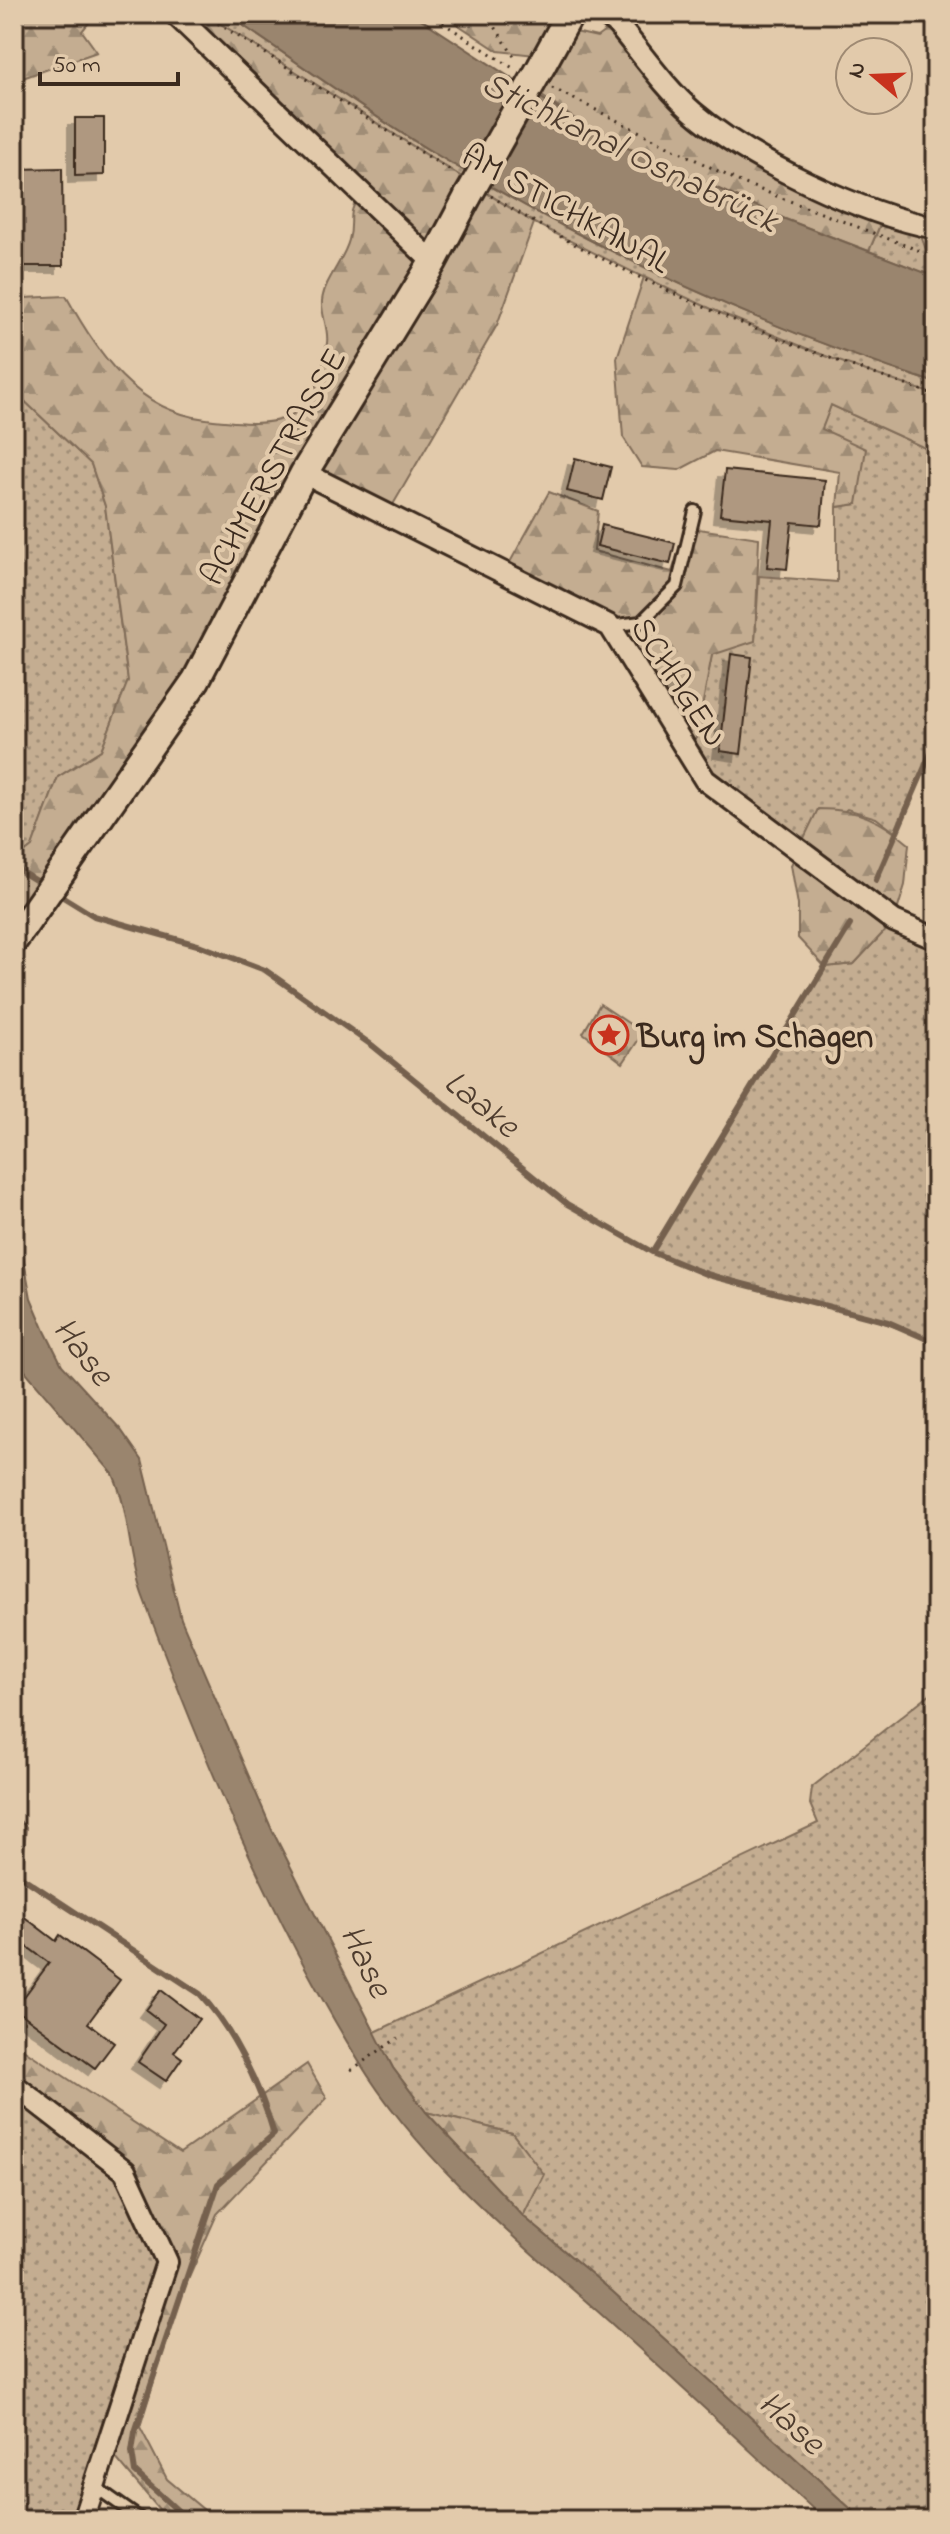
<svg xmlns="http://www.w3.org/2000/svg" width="950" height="2534" viewBox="0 0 950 2534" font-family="'Indie Flower',sans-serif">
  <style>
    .green { fill: url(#green-dots); stroke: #806c58; stroke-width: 2 }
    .forest { fill: url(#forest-firs); stroke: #806c58; stroke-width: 2 }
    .water { fill: #9a856e; stroke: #74614e; stroke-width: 2 }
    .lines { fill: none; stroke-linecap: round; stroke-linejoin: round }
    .stream { stroke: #74614e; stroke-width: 6 }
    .building { fill: #af9880; stroke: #3b2a1e; stroke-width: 2; filter: url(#shadow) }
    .service-casing { stroke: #3b2a1e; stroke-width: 16 }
    .minor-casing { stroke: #3b2a1e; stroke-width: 26 }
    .tertiary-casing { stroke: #3b2a1e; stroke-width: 32 }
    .path { stroke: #3b2a1e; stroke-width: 3; stroke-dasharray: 2 6; stroke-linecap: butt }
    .service { stroke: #e2caab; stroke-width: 10 }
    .minor { stroke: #e2caab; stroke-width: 20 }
    .tertiary { stroke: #e2caab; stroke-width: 26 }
    .tertiary-bridge-casing { stroke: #3b2a1e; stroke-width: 32; stroke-linecap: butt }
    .tertiary-bridge { stroke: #e2caab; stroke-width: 26 }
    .labels { text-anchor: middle; stroke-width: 8; stroke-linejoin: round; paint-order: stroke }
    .street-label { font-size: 34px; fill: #3b2a1e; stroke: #e2caab }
    .poi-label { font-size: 34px; font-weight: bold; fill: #3b2a1e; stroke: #e2caab; text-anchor: start }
    .water-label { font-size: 36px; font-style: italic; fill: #4e3c2e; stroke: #e2caab }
  </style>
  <defs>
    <pattern id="green-dots" width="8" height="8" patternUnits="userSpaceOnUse" patternTransform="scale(2)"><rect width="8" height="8" fill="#c4ad91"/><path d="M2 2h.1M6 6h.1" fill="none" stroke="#a08d76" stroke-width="1.8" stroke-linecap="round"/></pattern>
    <pattern id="forest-firs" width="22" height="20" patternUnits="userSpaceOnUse" patternTransform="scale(2)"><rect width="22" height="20" fill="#c4ad91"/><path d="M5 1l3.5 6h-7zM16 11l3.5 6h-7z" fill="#a08d76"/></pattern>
    <filter id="shadow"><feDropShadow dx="-7" dy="7" stdDeviation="0" flood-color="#0004"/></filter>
  </defs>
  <rect width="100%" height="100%" fill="#e2caab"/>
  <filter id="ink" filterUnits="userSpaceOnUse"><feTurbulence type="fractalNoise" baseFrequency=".0125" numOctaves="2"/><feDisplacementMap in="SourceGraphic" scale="16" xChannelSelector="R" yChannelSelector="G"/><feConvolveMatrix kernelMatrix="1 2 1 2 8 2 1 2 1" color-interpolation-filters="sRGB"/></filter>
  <g filter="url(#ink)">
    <path class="green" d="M205,14H226C297,61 366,113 439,156C595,250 763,328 936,383V395L862,371L689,300L534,223Z
      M885,213L917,225L928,255L929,275L869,251Z
      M14,391L91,464L105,506L128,681L101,750L58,777L32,847L14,861Z
      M831,405L936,453V741L896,833L876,818L847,809L798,850L692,759L712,654L755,640L759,576L837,582V507L857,504L821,429Z
      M894,921L936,939V1343C845,1303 745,1290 652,1252L825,967L854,964Z
      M936,1689V2520H863L613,2292L523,2216L543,2174L512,2133L426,2112L393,2068L373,2033L818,1823L810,1804L812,1787Z
      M14,2085L125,2171L167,2262L83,2520H14Z"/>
    <path class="forest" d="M14,14H96L82,31L97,52L14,81Z
      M175,14H205L534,223L497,325L387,515L304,473L196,680L14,940V861L32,847L58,777L101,750L128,681L105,506L91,464L14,391V314L24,298L66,296C98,354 136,411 206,419C280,428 314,428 327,343C329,329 321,315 322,301C324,280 344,260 349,240C355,219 345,214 361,195Z
      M442,14H555L556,17L535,55L498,51Z
      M616,23L692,111L744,148L885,213L869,251L785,219L595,133L542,96L575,32L597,37Z
      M644,277C737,324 836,362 936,395V453L831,405L822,429L866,449L857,504L837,507L840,472L715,451L679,470L642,467L623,437L617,358Z
      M549,492L598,511L594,551L672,572L686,527L759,538L755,641L712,655L692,759L610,626L504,573Z
      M818,809C857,809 880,819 909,844L905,885L894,921L854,964L825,967L798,938V905L791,865Z
      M600,1004L643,1033L623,1063L583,1033Z
      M14,1815L26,1827L23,1863L14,1864Z
      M14,2043L180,2153L307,2064L327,2098L217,2214L177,2305L140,2427L167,2479L216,2520H168L115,2457L113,2430L167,2262L125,2171L14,2085Z
      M426,2112L512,2133L544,2174L523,2216Z"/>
    <path class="water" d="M226,14H413L595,133L785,219L936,277V383C763,328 595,250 439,156C366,113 297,61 226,14Z
      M14,1207L31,1298L45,1331L62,1365L121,1430L142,1460L181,1619L272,1830L393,2068L426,2112L523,2216L613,2292L863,2520H825C749,2450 673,2378 595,2309C509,2234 418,2158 358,2060C270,1917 200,1751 142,1594C128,1555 130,1512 113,1474L14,1358Z"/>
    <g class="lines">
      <path class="stream" d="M14,867L45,886
        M876,880L936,741
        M55,892L94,916L201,946L265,970L373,1046L567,1204L652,1252L708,1275L888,1322L936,1343
        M652,1252L850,925
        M14,1872L200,1994C234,2031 260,2086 274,2134L218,2184L135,2432L132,2452L135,2472L188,2520"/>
    </g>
    <path class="building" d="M75,118H104V175L75,176Z
      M62,168L63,266H17L16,169Z
      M575,458L611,467L603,500L567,491Z
      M725,470L825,480L821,525L792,522L787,569L767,567L772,520L720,515Z
      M602,525L675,543L670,564L597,546Z
      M731,654L752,657L741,754L720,751Z
      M14,1909L56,1941L60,1935L120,1980L88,2023L114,2043L95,2068L15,2009L49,1963L22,1943L14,1953Z
      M161,1990L199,2019L174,2052L182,2058L166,2081L138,2062L164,2024L146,2010Z"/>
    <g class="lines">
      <defs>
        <path id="service" d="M610,626L641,622L677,586L695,511
          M94,2486L142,2520"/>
        <path id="minor" d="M175,14L433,262
          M604,14L616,23C640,51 664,87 693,112C750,161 862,214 936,228
          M304,473L610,626L705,780L894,921L936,939
          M14,2085L125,2171L167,2262L83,2520"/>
        <path id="tertiary" d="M542,65L570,14
          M14,940L196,680L304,473L433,262L468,196"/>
      </defs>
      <use href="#service" class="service-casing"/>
      <use href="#minor" class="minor-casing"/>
      <use href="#tertiary" class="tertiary-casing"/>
      <path class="path" d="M429,14L513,68
        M487,14L517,61
        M211,19L454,173
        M552,88L740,182L936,257
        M491,196C628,281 783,345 936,395
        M351,2070L398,2038"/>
      <use href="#service" class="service"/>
      <use href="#minor" class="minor"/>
      <use href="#tertiary" class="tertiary"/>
      <defs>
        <path id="tertiary-bridge" d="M468,196L542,65"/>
      </defs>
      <use href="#tertiary-bridge" class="tertiary-bridge-casing"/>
      <use href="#tertiary-bridge" class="tertiary-bridge"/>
    </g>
  </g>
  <defs>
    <symbol id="sight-ring" viewBox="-11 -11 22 22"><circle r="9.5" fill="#e2caab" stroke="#c8321e" stroke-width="1.5"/><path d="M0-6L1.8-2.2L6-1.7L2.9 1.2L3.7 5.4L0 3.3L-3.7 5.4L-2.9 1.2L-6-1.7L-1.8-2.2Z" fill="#c8321e"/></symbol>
  </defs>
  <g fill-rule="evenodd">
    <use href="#sight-ring" x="587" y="1013" width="44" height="44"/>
  </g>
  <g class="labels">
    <g class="street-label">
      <text transform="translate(567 207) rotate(29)" y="12">AM STICHKANAL</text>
      <text transform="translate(272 466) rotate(-61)" y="12">ACHMERSTRASSE</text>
      <text transform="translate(680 681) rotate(57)" y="12">SCHAGEN</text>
    </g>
    <g class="poi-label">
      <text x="637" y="1047">Burg im Schagen</text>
    </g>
    <g class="water-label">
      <text transform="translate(631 150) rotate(26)" y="13">Stichkanal Osnabrück</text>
      <text transform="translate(483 1102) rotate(39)" y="13">Laake</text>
      <text transform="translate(85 1350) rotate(52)" y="13">Hase</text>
      <text transform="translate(368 1960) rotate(64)" y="13">Hase</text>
      <text transform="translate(793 2421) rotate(42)" y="13">Hase</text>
    </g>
  </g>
  <rect width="950" height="2534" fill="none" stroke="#e2caab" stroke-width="48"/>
  <rect x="24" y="24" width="902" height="2486" fill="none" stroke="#3b2a1e" stroke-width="3" filter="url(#ink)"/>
  <g transform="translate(874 76) rotate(289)"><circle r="38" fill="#e2caab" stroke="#9f8a73" stroke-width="2"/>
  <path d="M0-6L14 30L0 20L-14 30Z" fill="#c8321e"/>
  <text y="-12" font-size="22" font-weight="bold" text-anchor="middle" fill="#3b2a1e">N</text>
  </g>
  <path d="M40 72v12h138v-12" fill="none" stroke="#3b2a1e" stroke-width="4"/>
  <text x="52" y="72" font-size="24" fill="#3b2a1e" stroke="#e2caab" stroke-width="6" paint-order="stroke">50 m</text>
</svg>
